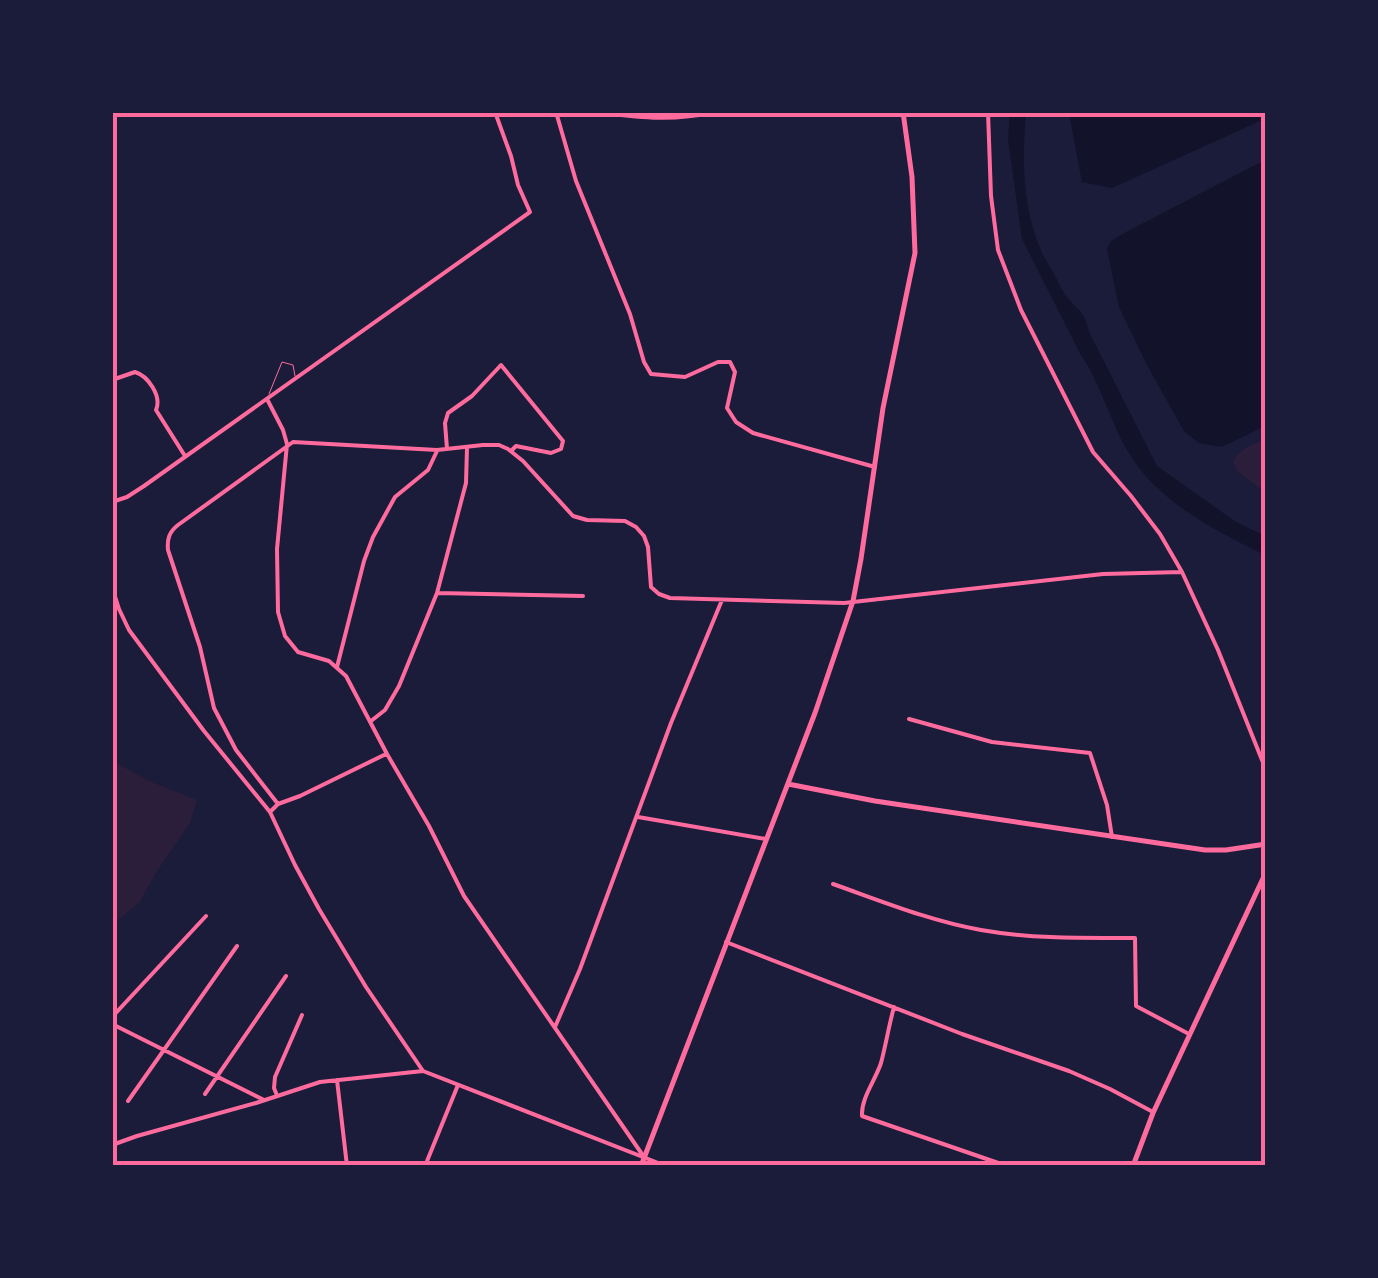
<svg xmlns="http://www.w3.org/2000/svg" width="1378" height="1278" viewBox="0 0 1378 1278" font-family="'Open Sans',sans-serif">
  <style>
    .green { fill: #2a1e3b }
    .water { fill: #12122b }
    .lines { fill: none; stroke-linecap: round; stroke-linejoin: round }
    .service { stroke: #ff6b9d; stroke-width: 1 }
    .minor { stroke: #ff6b9d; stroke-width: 4 }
    .tertiary { stroke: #ff6b9d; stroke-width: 5 }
    .neatline { fill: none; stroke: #ff6b9d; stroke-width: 4 }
  </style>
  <rect width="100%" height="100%" fill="#1b1b3a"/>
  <path class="green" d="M1265,439V492L1238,472L1233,462C1238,449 1253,445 1265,439Z
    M113,761L149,781L197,800L190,823L157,871L139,903L113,924Z"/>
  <path class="water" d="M1265,112V118L1260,121L1112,188L1082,182L1069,113Z
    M1010,113H1026C1022,160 1022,209 1042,253C1048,265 1056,276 1061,288C1067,301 1080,308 1085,319C1087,323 1088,329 1090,334L1157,466L1236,522L1265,536V555C1216,531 1158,502 1129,453C1110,422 1102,386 1081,355L1022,239L1008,139Z
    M1265,160V426L1222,447L1199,443L1184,431L1147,365L1119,307L1107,249L1111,241L1128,231Z"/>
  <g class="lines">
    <path class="service" d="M269,394L282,362L293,365L295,376"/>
    <path class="minor" d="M556,112L576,181L630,314L644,362L651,374L685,377L718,362H730L735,372L727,408L736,422L753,433L875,467
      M592,112C633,117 673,122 713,112
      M988,112L991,196L998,250L1021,310L1093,452L1131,496L1160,534L1182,572L1218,650L1266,770
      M112,380L135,372C148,376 162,396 156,410L185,456
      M267,399L283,430L287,444L277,549L278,612L285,636L298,652L329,661L346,676L387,754L429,826L464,896L644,1157
      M447,449L445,423L448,413L472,396L501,365L563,441L561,449L551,453L516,446L511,451
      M112,502L127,497L144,486L530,212L518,185L511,156L495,112
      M112,587L119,609L129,630L204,731L270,812L295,865L319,909L366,987L423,1071
      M438,593L583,596
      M337,667L364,561L373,537L395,497L428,470L437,451
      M909,719L992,742L1090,753L1107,805L1112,837
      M371,721L385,710L399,686L437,593L466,483L467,448
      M278,804L236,750L214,708L200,647L168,550C167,539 169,532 178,525L293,442L437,450L483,445H499L508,449L523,461L573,516L587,520L625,521L636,527L644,536L648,547L651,587L659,594L670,598L844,603L1103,574L1182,572
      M270,812L278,804L300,796L386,754
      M638,817L766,839
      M833,884C881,901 930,921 981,930C1032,939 1083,938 1135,938L1136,1006L1189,1034
      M726,942L962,1034L1069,1071L1110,1089L1153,1112
      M894,1007C889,1025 886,1044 881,1063C875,1081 861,1098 862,1116L1007,1166
      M112,1017L206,916
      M112,1024L264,1100
      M555,1027L580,969L671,723L722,600
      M337,1080L347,1166
      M276,1093L274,1088L275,1077L302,1015
      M205,1094L286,976
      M128,1101L237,946
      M112,1145L137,1136L256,1103L320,1082L423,1071L666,1166
      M425,1166L458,1085"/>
    <path class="tertiary" d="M788,784L875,801L1205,850H1226L1266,844
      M641,1166L815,713L853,601L861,559L883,408L915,253L912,177L903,112
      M1133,1166L1153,1113L1266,872"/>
  </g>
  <rect width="1378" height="1278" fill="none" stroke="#1b1b3a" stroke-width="230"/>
  <rect x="115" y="115" width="1148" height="1048" class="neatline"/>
</svg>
